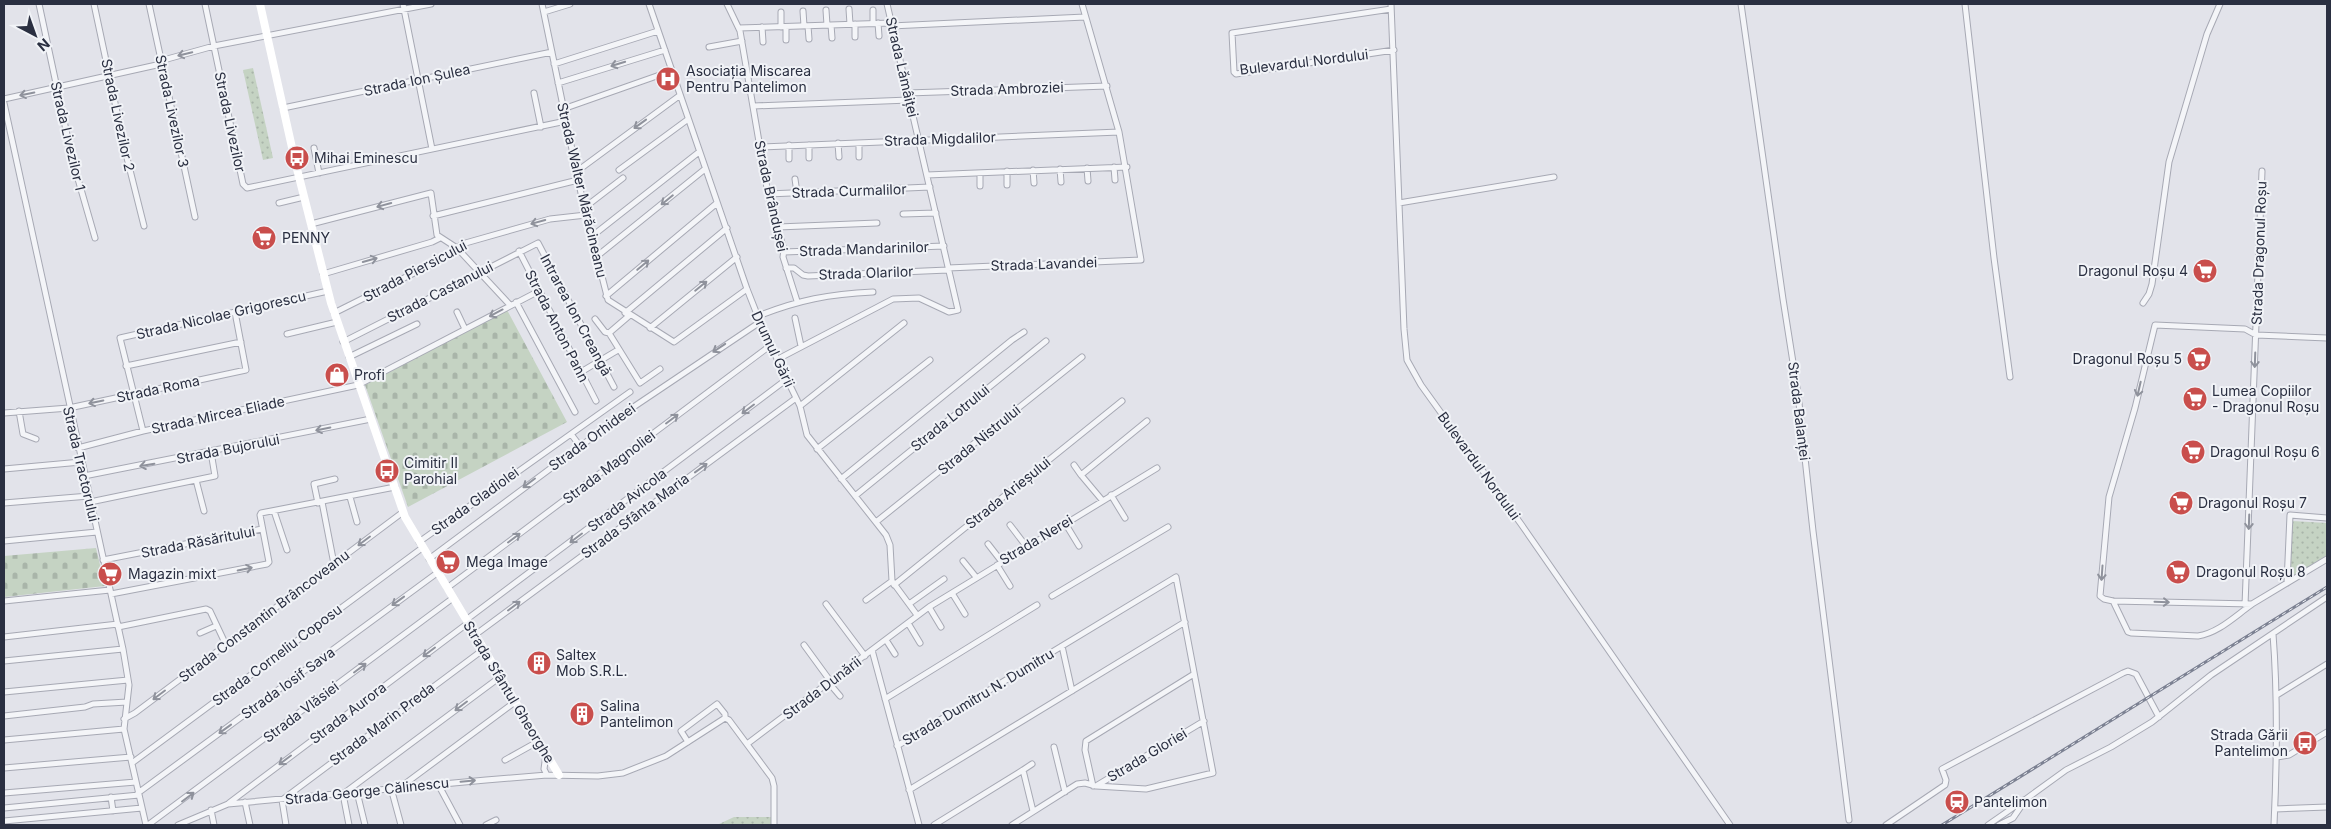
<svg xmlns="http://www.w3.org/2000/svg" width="2331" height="829" viewBox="0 0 2331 829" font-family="Inter,sans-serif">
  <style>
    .green { fill: url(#green-dots) }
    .cemetery { fill: url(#cemetery-stones) }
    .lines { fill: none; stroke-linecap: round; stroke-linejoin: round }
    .street-casing { stroke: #a7a9b4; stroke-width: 7 }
    .street { stroke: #f4f5f8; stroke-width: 5 }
    .secondary { stroke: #fff; stroke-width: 8 }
    .rail-casing { stroke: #7c8192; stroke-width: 3 }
    .rail { stroke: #f1f3f7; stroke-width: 1; stroke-dasharray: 4; stroke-linecap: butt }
    .oneway { stroke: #8f929c }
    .labels { text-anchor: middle; stroke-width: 4; stroke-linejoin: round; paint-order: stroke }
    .street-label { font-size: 14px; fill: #2a2f41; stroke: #f1f3f7 }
    .poi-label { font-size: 14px; fill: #2a2f41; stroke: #f1f3f7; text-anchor: start }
  </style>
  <defs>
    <pattern id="green-dots" width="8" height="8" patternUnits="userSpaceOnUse" patternTransform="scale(1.25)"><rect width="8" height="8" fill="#c5d3c3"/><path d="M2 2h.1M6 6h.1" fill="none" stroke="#a9b5a9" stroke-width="1.8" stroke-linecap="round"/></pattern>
    <pattern id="cemetery-stones" width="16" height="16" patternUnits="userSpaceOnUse" patternTransform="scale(1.25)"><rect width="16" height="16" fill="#c5d3c3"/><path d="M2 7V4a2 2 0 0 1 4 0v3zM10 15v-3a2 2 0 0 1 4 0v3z" fill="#a9b5a9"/></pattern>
  </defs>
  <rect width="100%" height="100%" fill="#e2e3ea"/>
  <path class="green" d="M253,68L273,158L263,160L243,70Z
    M2292,521L2327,523V555L2290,579Z
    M734,817H772V825H717Z"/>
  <path class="cemetery" d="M507,310L567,422L408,507L365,385Z
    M96,548L105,586L4,597V556Z"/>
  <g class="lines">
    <defs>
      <path id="street" d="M39,4L72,158L95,238
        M94,4L125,150L144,226
        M149,4L195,217
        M205,4L243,184L247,188L566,121
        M403,4L432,149
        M542,4L582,198L608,300L674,342L747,289
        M649,4L747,289L764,332L800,406L807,435L886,535L890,545L892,581L917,615
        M727,4L740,31L768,194L784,250L783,257L797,301
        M1391,4L1404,329L1407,360L1421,385L1521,524L1730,825
        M1741,4L1783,299L1798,394L1813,531L1849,820
        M1965,4L1994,258L2010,377
        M849,9L850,24
        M1391,9L1232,33L1234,72L1236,74L1394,50
        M826,10L827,25
        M873,10V23
        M803,11L804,26
        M544,12L570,4
        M781,12V27
        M878,23L879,36
        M855,24V37
        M831,25L832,38
        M808,26L809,39
        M891,26L1085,17
        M762,27L763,42
        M786,27V40
        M739,28L891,23
        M709,47L742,41
        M160,61L214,46L431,4
        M554,64L658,31
        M558,83L665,50
        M534,93L541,127
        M908,93L1107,86
        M4,99L161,64
        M4,103L123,649L129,685L124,729L146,825
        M754,106L909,100
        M283,108L552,52
        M563,109L671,71
        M838,143L839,157
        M859,143V157
        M789,145V159
        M809,145V158
        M760,147L1119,132
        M314,148L319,173
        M1114,167L1115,180
        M1087,168L1088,181
        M1060,169L1061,182
        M619,170L687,120
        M1033,170L1034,183
        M1007,171V185
        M576,172L679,96
        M980,173V186
        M927,175L1127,167
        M795,179L797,193
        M768,194L930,187
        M279,203L304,197
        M1399,203L1554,177
        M584,208L623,178
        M903,214L936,213
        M433,216L578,180
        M311,224L431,193L437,235L457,248L510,305
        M778,227L877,223
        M591,237L699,152
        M519,251L596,401
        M784,252L944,246
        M596,257L705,169
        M786,268H794L803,275L808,276L948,270
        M948,268L1141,260L1119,132L1082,4
        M323,274L432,242L440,238
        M606,296L717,203
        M516,302L575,412
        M2143,303L2149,294L2152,284L2169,162L2207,34L2220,4
        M457,312L465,329
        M334,313L452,254L462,244L550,219L586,215
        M625,313L727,228
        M630,315L609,333L640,383L660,369
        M758,316C799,300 829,294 873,292
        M795,318L801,346
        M595,319L605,332L609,333
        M650,328L737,257
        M287,334L337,322
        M2327,338L2256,335L2245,329L2155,325L2135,408L2109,497L2100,596L2104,599L2113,601L2252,604L2327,559
        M343,342L538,243L614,387
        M349,357L417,324
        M778,359L893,299L919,298L949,312L958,310L887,4
        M126,366L241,342
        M581,372L618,350
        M800,406L904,323
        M19,411L23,434L36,439
        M4,413L69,408L246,370L235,312
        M143,431L120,338L328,291
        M571,434L580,446
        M78,448L143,431L358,385L539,291
        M817,449L930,360
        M1074,465L1081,475
        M4,469L81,462
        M84,476L371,419
        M841,479L1012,340L1024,332
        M196,480L204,511
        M1111,495L1125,518
        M855,496L1046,341
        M350,497L357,522
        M1102,500L1081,475L1147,421
        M90,502L215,476L211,452
        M322,502L334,564
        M4,503L89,496
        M318,503L314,484L335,479
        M274,511L287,550
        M876,522L1082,357
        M1065,523L1079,546
        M1010,525L1026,546
        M4,541L97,532
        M419,542L630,392
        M988,544L1002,562
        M429,559L629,410L760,322
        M103,560L262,529
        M963,561L976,577
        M997,565L1010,586
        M2287,583L2290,515L2327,518
        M894,585L1122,401
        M447,588L771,345
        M952,593L965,614
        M111,594L267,564L269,562L260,515L261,513L395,487
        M1052,596L1168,527
        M866,600L892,581
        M4,601L110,590
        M2113,601L2128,632L2131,633L2198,636C2218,633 2234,617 2251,605
        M826,604L865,656
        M909,604L944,579
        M2245,605L2262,171
        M929,607L941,627
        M466,620L787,379
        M908,623L920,643
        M118,627L206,609L210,611L226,645
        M200,633L216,626
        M2273,634C2278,698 2277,761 2274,825
        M475,635L796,398
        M4,637L118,624
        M886,640L895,654
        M804,645L831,682
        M1062,646L1072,691
        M872,650L919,825
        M4,661L123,649
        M829,683L840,696
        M4,692L128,680
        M2277,695L2327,664
        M885,699L1037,605
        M4,716L85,707L93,704L127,702
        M124,719L135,713L403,512
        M4,740L124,729
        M688,742L681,731L717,704L725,714V718
        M747,744L929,607L1157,468
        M897,746L1176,577L1213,773L1146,789L1096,786
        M1054,747L1065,792
        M546,754L544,769L547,775
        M2277,757L2289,755L2327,732
        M505,760L539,741
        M132,763L422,548
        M4,768L131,757
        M1023,770L1032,764
        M438,784L460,825
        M402,786L515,702
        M1093,786L1085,750L1086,741L1194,674
        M391,788L401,825
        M909,790L1185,622
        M357,792L365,825
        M4,793L136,782
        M138,793L437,573
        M111,797L113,811
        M245,802L250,825
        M229,803L468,623
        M4,808L139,795
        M2275,809L2327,807
        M211,810L214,825
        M4,821L142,808
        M148,825L453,598
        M178,825L228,804L486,780L547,775L598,776L623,773L666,756L725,718L729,720L772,778L774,786V825
        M286,825L282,800L484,649
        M349,825L343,794L500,677
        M486,825L496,820
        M934,825L1023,770L1033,811
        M1012,825L1077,784L1085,783L1096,786L1204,721
        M1886,825L1945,785L1946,780L1942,769L2123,673L2128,671L2136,674L2159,717
        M1988,825L2024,800
        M1999,825L2013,818L2026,799L2066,770L2111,747L2152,722L2211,675L2327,597"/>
    </defs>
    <use href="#street" class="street-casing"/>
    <use href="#street" class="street"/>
    <path class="secondary" d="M260,4L295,161L331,303L405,517L559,775"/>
    <defs>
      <path id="rail" d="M1942,825L2327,587"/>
    </defs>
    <use href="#rail" class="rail-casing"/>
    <use href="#rail" class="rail"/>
  </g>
  <defs><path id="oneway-shaft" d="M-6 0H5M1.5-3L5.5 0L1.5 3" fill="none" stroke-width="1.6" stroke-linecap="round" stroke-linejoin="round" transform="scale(1.25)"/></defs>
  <g class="oneway">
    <use href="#oneway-shaft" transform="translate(185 54) rotate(166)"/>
    <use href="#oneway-shaft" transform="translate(618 64) rotate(163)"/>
    <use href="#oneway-shaft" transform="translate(27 94) rotate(168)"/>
    <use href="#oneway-shaft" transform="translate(640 124) rotate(144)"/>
    <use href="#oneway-shaft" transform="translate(667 200) rotate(141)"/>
    <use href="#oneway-shaft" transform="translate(384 205) rotate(165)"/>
    <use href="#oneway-shaft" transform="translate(538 222) rotate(165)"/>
    <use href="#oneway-shaft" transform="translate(370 260) rotate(-16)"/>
    <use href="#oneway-shaft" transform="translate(643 265) rotate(-40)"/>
    <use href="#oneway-shaft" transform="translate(701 286) rotate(-39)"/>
    <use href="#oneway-shaft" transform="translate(496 313) rotate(152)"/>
    <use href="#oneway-shaft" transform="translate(719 348) rotate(146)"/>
    <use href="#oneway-shaft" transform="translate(2255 360) rotate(92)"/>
    <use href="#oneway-shaft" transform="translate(2139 389) rotate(103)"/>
    <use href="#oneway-shaft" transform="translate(96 402) rotate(168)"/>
    <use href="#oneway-shaft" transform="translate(748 409) rotate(143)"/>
    <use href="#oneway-shaft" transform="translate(672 419) rotate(-37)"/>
    <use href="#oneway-shaft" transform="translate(323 429) rotate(168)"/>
    <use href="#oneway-shaft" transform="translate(147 465) rotate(170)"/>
    <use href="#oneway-shaft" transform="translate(701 468) rotate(-36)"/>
    <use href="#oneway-shaft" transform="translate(529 483) rotate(143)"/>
    <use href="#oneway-shaft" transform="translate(2249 522) rotate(92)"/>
    <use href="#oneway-shaft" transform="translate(514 538) rotate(-37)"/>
    <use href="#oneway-shaft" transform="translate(576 538) rotate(143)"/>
    <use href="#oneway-shaft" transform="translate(364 541) rotate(143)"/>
    <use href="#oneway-shaft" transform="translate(245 569) rotate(-12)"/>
    <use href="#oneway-shaft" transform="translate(2102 573) rotate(94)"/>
    <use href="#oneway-shaft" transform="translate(398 601) rotate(144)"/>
    <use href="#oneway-shaft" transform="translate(2162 602) rotate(2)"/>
    <use href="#oneway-shaft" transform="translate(514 606) rotate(-37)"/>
    <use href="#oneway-shaft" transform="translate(429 652) rotate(143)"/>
    <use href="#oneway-shaft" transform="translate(360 668) rotate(-37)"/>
    <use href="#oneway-shaft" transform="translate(159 695) rotate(143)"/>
    <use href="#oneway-shaft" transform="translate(461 706) rotate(143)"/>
    <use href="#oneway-shaft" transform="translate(225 729) rotate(144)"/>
    <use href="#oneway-shaft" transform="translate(285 760) rotate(143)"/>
    <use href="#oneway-shaft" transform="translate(468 781) rotate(-5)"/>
    <use href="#oneway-shaft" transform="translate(188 797) rotate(-37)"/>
  </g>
  <defs>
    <symbol id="hospital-disc" viewBox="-11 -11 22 22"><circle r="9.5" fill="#c94e4c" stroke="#f1f3f7"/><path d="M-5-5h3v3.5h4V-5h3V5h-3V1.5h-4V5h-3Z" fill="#fff"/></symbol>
    <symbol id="bus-disc" viewBox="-11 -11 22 22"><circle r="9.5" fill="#c94e4c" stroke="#f1f3f7"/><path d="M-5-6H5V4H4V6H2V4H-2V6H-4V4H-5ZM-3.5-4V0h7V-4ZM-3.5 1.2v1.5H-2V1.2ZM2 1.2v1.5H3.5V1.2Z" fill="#fff"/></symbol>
    <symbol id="supermarket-disc" viewBox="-11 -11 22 22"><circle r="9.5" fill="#c94e4c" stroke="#f1f3f7"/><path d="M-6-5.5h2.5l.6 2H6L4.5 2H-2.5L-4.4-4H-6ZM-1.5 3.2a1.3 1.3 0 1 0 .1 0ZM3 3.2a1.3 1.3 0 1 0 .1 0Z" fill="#fff"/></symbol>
    <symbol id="shop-disc" viewBox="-11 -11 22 22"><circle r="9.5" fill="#c94e4c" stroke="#f1f3f7"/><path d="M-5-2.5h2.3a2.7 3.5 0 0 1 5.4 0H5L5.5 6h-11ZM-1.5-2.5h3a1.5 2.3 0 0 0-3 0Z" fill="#fff"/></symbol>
    <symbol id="building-disc" viewBox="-11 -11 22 22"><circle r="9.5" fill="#c94e4c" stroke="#f1f3f7"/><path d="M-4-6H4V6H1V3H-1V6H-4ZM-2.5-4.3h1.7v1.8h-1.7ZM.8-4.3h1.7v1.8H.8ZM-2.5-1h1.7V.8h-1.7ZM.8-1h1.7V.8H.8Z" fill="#fff"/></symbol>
    <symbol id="station-disc" viewBox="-11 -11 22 22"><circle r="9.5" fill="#c94e4c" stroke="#f1f3f7"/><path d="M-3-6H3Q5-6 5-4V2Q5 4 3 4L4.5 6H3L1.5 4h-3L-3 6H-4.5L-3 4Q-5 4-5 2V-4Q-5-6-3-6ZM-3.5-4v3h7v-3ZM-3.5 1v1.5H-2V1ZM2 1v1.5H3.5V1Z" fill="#fff"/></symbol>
  </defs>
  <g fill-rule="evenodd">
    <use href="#hospital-disc" x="654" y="65" width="28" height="28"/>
    <use href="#bus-disc" x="283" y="144" width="28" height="28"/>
    <use href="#supermarket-disc" x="250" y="224" width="28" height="28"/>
    <use href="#supermarket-disc" x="2191" y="257" width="28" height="28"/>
    <use href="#supermarket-disc" x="2185" y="345" width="28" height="28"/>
    <use href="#shop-disc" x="323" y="361" width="28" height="28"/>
    <use href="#supermarket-disc" x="2181" y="385" width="28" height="28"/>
    <use href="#supermarket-disc" x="2179" y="438" width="28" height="28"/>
    <use href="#bus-disc" x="373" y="457" width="28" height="28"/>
    <use href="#supermarket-disc" x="2167" y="489" width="28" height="28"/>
    <use href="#supermarket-disc" x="434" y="548" width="28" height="28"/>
    <use href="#supermarket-disc" x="2164" y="558" width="28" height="28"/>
    <use href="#supermarket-disc" x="96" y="560" width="28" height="28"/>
    <use href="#building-disc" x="525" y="649" width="28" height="28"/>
    <use href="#building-disc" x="568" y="700" width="28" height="28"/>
    <use href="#bus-disc" x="2291" y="729" width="28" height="28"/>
    <use href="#station-disc" x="1943" y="788" width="28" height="28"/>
  </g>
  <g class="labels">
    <g class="street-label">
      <text transform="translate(1304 62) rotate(-7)" y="5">Bulevardul Nordului</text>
      <text transform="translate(902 67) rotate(77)" y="5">Strada Lămâiței</text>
      <text transform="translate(417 80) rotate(-12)" y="5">Strada Ion Șulea</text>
      <text transform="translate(1007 89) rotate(-2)" y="5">Strada Ambroziei</text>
      <text transform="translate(172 111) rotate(78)" y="5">Strada Livezilor 3</text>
      <text transform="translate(118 115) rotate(78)" y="5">Strada Livezilor 2</text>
      <text transform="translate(230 122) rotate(78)" y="5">Strada Livezilor</text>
      <text transform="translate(68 136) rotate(77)" y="5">Strada Livezilor 1</text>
      <text transform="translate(940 139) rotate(-2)" y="5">Strada Migdalilor</text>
      <text transform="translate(582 190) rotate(77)" y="5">Strada Walter Mărăcineanu</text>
      <text transform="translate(849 191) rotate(-2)" y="5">Strada Curmalilor</text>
      <text transform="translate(771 196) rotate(78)" y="5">Strada Brândușei</text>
      <text transform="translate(864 249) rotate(-2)" y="5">Strada Mandarinilor</text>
      <text transform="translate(2259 253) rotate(-88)" y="5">Strada Dragonul Roșu</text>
      <text transform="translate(1044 264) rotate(-2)" y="5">Strada Lavandei</text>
      <text transform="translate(415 271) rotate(-28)" y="5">Strada Piersicului</text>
      <text transform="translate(866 273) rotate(-2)" y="5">Strada Olarilor</text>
      <text transform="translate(440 292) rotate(-27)" y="5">Strada Castanului</text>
      <text transform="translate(221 315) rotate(-13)" y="5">Strada Nicolae Grigorescu</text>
      <text transform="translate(576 315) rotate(62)" y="5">Intrarea Ion Creangă</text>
      <text transform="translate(557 326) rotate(63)" y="5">Strada Anton Pann</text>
      <text transform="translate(773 349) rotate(65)" y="5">Drumul Gării</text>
      <text transform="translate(158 389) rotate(-12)" y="5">Strada Roma</text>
      <text transform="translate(1799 411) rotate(83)" y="5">Strada Balanței</text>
      <text transform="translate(218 415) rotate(-12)" y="5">Strada Mircea Eliade</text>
      <text transform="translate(950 418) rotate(-39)" y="5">Strada Lotrului</text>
      <text transform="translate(592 437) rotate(-36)" y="5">Strada Orhideei</text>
      <text transform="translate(979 440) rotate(-39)" y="5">Strada Nistrului</text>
      <text transform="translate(228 449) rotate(-11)" y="5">Strada Bujorului</text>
      <text transform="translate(81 464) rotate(77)" y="5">Strada Tractorului</text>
      <text transform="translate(1479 466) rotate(54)" y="5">Bulevardul Nordului</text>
      <text transform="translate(609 467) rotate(-37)" y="5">Strada Magnoliei</text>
      <text transform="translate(1008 493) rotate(-39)" y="5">Strada Arieșului</text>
      <text transform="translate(627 500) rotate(-37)" y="5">Strada Avicola</text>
      <text transform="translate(475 501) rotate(-36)" y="5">Strada Gladiolei</text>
      <text transform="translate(635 516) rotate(-37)" y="5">Strada Sfânta Maria</text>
      <text transform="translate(1036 540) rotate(-31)" y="5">Strada Nerei</text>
      <text transform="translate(198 542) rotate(-11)" y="5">Strada Răsăritului</text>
      <text transform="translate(264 616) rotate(-37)" y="5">Strada Constantin Brâncoveanu</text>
      <text transform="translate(277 655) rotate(-37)" y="5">Strada Corneliu Coposu</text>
      <text transform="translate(288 683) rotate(-36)" y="5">Strada Iosif Sava</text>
      <text transform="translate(822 688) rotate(-37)" y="5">Strada Dunării</text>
      <text transform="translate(509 692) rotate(59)" y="5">Strada Sfântul Gheorghe</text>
      <text transform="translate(978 697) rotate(-31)" y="5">Strada Dumitru N. Dumitru</text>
      <text transform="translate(301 712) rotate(-37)" y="5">Strada Vlăsiei</text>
      <text transform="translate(348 713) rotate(-37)" y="5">Strada Aurora</text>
      <text transform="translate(382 724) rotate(-37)" y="5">Strada Marin Preda</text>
      <text transform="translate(1147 755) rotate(-31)" y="5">Strada Gloriei</text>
      <text transform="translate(367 791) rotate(-6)" y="5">Strada George Călinescu</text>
    </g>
    <g class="poi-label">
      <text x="686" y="76">Asociația Miscarea<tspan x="686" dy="16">Pentru Pantelimon</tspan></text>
      <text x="314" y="163">Mihai Eminescu</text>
      <text x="282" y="243">PENNY</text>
      <text x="2188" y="276" text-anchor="end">Dragonul Roșu 4</text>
      <text x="2182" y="364" text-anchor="end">Dragonul Roșu 5</text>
      <text x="354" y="380">Profi</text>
      <text x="2212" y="396">Lumea Copiilor<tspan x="2212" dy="16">- Dragonul Roșu</tspan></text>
      <text x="2210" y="457">Dragonul Roșu 6</text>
      <text x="404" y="468">Cimitir II<tspan x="404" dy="16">Parohial</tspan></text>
      <text x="2198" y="508">Dragonul Roșu 7</text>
      <text x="466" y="567">Mega Image</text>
      <text x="2196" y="577">Dragonul Roșu 8</text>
      <text x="128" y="579">Magazin mixt</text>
      <text x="556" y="660">Saltex<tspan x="556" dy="16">Mob S.R.L.</tspan></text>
      <text x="600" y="711">Salina<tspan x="600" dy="16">Pantelimon</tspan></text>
      <text x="2288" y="740" text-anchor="end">Strada Gării<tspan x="2288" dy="16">Pantelimon</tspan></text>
      <text x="1974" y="807">Pantelimon</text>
    </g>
  </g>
  <rect width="2331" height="829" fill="none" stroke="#2a2f41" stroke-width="10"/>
  <g transform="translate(35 35) rotate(139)" stroke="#f1f3f7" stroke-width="4" paint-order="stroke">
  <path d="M0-4L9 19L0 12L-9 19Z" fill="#2a2f41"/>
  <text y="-8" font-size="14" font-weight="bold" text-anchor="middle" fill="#2a2f41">N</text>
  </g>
</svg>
